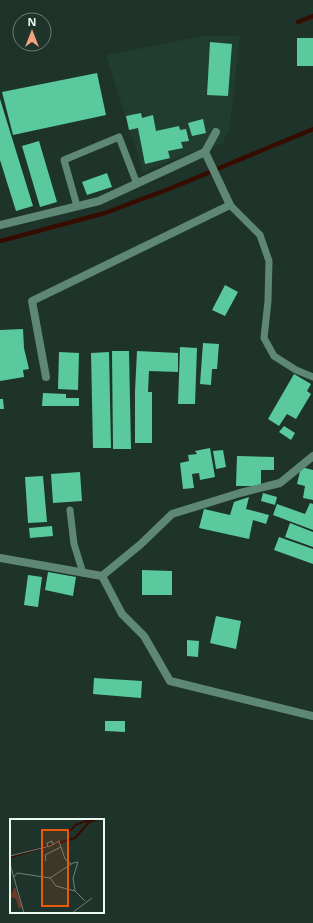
<svg xmlns="http://www.w3.org/2000/svg" width="313" height="923" viewBox="0 0 313 923" font-family="'Open Sans',sans-serif">
  <style>
    .built { fill: #203d30 }
    .lines { fill: none; stroke-linecap: round; stroke-linejoin: round }
    .stream { stroke: #370c00; stroke-width: 4.5 }
    .building { fill: #5aca9e }
    .service { stroke: #5e8875; stroke-width: 7 }
    .minor { stroke: #5e8875; stroke-width: 8 }
    .inset-river { fill: none; stroke: #370c00; stroke-width: 2 }
    .inset-road { fill: none; stroke: #70827a; stroke-width: 1 }
    .view { fill: #e8590c; fill-opacity: 0.15; stroke: #e8590c; stroke-width: 2 }
    .inset-edge { fill: none; stroke: #ecf8f2; stroke-width: 2 }
  </style>
  <rect width="100%" height="100%" fill="#1e332a"/>
  <path class="built" d="M203,36H240L230,127L222,144L195,151L143,172L106,55Z"/>
  <g class="lines">
    <path class="stream" d="M298,22L313,16
      M0,241L105,213L174,187L313,129"/>
  </g>
  <path class="building" d="M297,38H313V66H297Z
    M210,42L232,44L228,96L207,95Z
    M97,73L106,115L13,135L2,92Z
    M0,99L33,206L16,211L0,160Z
    M141,113L142,118L153,115L156,131L179,126L180,130L186,129L189,141L181,142L183,148L168,151L170,158L145,164L138,128L129,130L126,116Z
    M203,119L206,133L192,136L188,123Z
    M39,141L57,202L40,207L22,146Z
    M107,173L112,187L87,195L82,182Z
    M225,285L238,292L225,316L212,310Z
    M23,329L24,348L29,369L23,370L24,377L0,381V330Z
    M203,343L219,344L217,369H212L211,385L200,384Z
    M180,347L197,348L195,404H178Z
    M112,351H129L131,449H113Z
    M137,351L178,353V372L149,371L148,392H152V443H135V391Z
    M59,352L79,353L78,390L58,389Z
    M109,352L111,448H93L91,353Z
    M294,374L311,384L307,391L311,394L296,419L287,414L279,426L268,419Z
    M43,393L66,394V398H79V406H42Z
    M0,399H3L4,409H0Z
    M284,426L295,433L291,440L279,432Z
    M210,448L215,477L200,480L199,473L192,474L194,488L183,489L180,463L189,461L188,455L197,454L195,451Z
    M223,450L226,467L216,469L213,451Z
    M237,456L274,457V470H261V486H236Z
    M301,467L313,470V500L303,498L305,486L297,484Z
    M80,472L82,501L53,503L51,474Z
    M43,476L47,522L28,523L25,477Z
    M263,493L277,497L275,505L261,501Z
    M249,497L246,509L269,515L266,524L253,520L249,539L199,528L204,509L230,515L234,502Z
    M310,503L313,504V530L273,515L277,504L305,514Z
    M290,523L313,532V547L285,537Z
    M52,526L53,536L30,538L29,528Z
    M279,537L313,549V564L274,550Z
    M142,570L172,571V595H142Z
    M48,572L76,577L73,596L45,590Z
    M28,575L42,577L38,607L24,605Z
    M216,616L241,621L236,649L210,643Z
    M187,640L199,641L198,657L187,656Z
    M94,678L142,681L141,698L93,694Z
    M105,721H125V732L105,731Z"/>
  <g class="lines">
    <path class="service" d="M230,205L260,235L269,261L268,301L264,338L274,356L296,370L313,377
      M77,206L64,160L119,137L137,184
      M70,510L74,544L83,573"/>
    <path class="minor" d="M0,225L99,201L205,152L216,132
      M46,377L32,301L230,205L205,152
      M0,558L102,576L141,544L172,514L240,493L280,483L313,456
      M102,576L122,614L144,636L170,681L313,716"/>
  </g>
  <g transform="translate(10 819)">
    <rect width="94" height="94" fill="#1e332a"/>
    <path d="M5,68L12,88L9,90L6,80L0,77Z" fill="#703924"/>
    <path class="inset-river" d="M57,12L62,10L65,6L82,0M1,38L65,19L79,3L89,0"/>
    <path class="inset-road" d="M38,28L37,24L42,22L43,26M51,28L55,40L61,45M0,37L40,27L50,22M36,42L35,36L51,28L49,23M68,43L63,59L65,72L75,82M0,45L14,94M4,58L7,54L40,59L63,44L68,43M40,59L46,67L65,72M62,94L82,79"/>
    <path class="view" d="M32,11H58V87H32Z"/>
    <rect width="94" height="94" class="inset-edge"/>
  </g>
  <g transform="translate(32 32)"><circle r="19" fill="#1e332a" stroke="#70827a"/>
  <path d="M0-3L7 15L0 10L-7 15Z" fill="#f3a081"/>
  <text y="-6" font-size="11" font-weight="bold" text-anchor="middle" fill="#ecf8f2">N</text>
  </g>
</svg>
